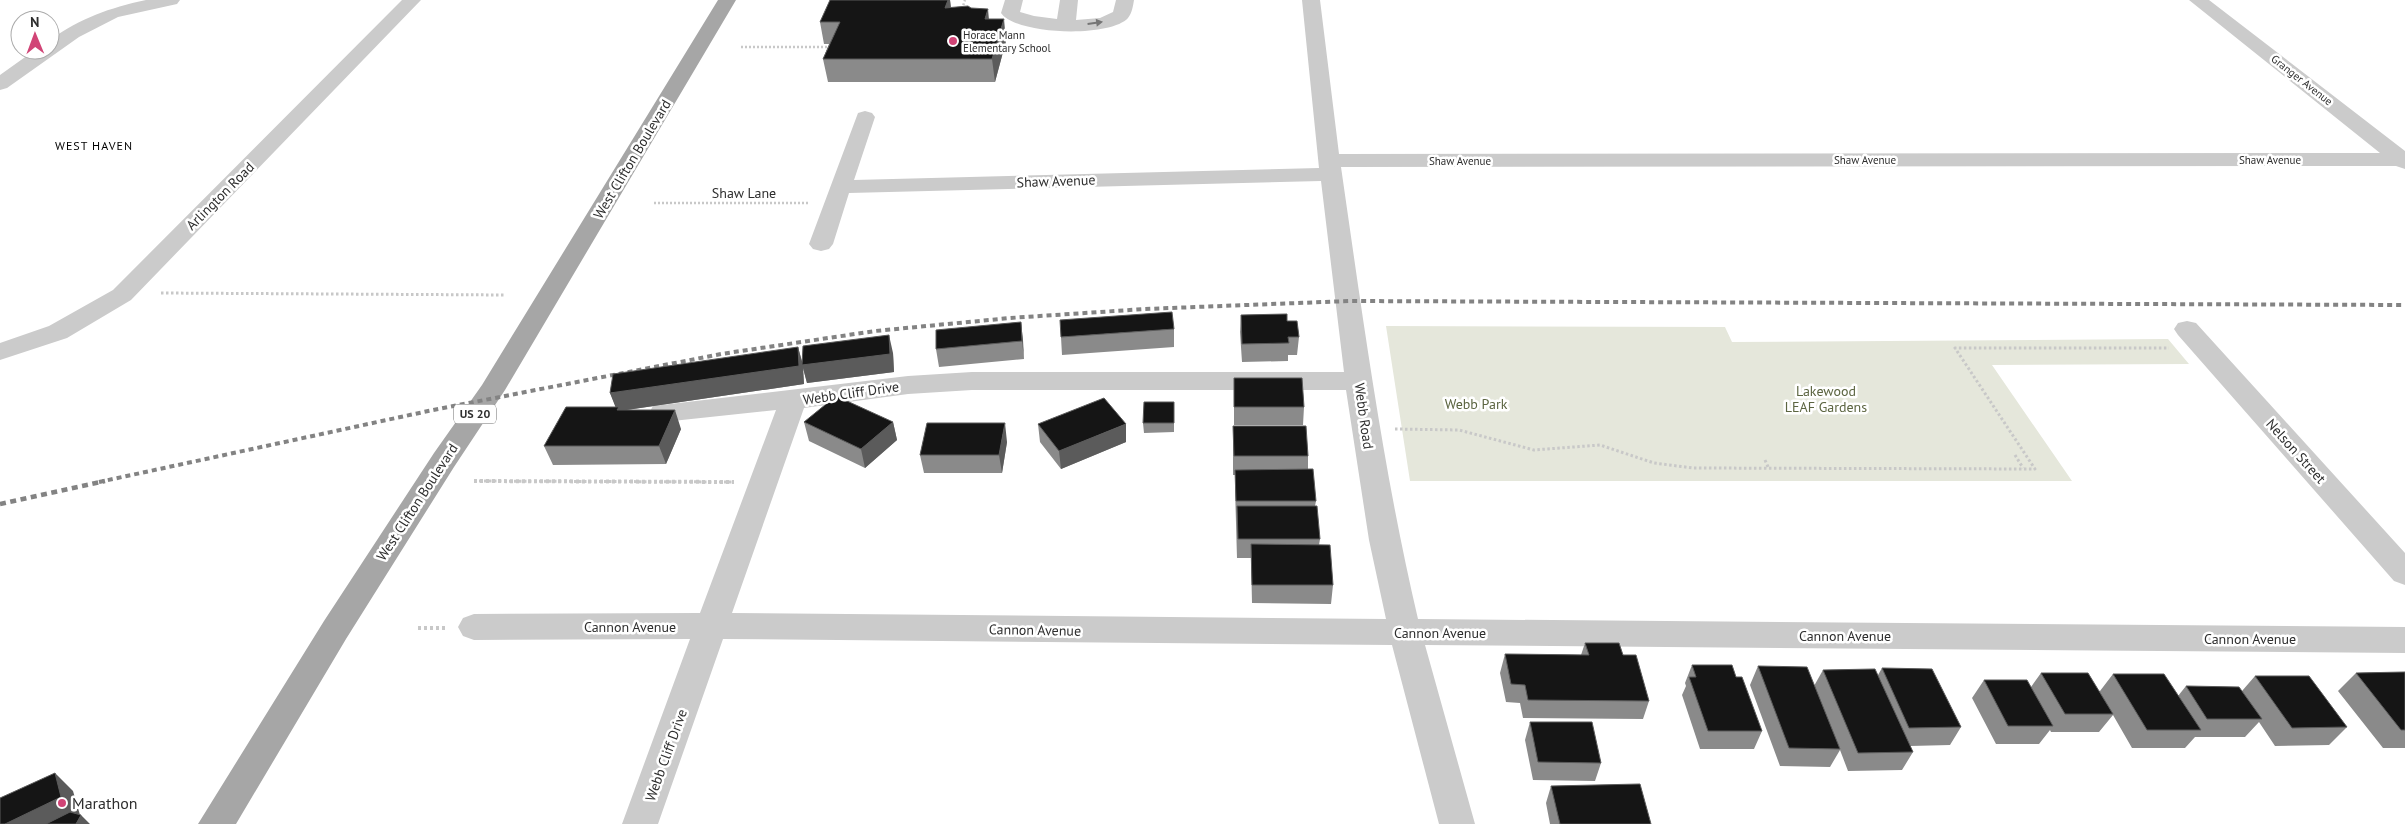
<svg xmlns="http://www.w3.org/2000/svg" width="2405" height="824" viewBox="0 0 2405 824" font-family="'PT Sans',sans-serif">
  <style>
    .green { fill: #e5e7db }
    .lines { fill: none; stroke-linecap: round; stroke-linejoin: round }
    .path-far2 { stroke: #c8c8c8; stroke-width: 2.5; stroke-dasharray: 2 2; stroke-linecap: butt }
    .path-far1 { stroke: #c8c8c8; stroke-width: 3; stroke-dasharray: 2.5 2.5; stroke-linecap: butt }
    .path { stroke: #c8c8c8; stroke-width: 4; stroke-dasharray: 3 3; stroke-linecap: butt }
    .minor { fill: #cbcbcb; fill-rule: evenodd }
    .major { fill: #a6a6a6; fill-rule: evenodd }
    .rail-far1 { stroke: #838383; stroke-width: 4; stroke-dasharray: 5 4; stroke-linecap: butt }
    .rail { stroke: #838383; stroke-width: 4.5; stroke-dasharray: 6 4.5; stroke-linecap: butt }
    .wall { fill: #8a8a8a }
    .shaded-wall { fill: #5b5b5b }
    .building { fill: #151515; stroke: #5b5b5b }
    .oneway { fill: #757575 }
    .poi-dot { fill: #d14476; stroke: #fff; stroke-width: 2 }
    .labels { text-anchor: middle; stroke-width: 5; stroke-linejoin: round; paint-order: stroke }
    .far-poi-label { font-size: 11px; fill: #2e2e2e; stroke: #fff; text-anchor: start }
    .far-street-label { font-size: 11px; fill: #2e2e2e; stroke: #fff }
    .far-neighbourhood-label { font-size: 12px; letter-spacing: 1px; fill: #000; stroke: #fff }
    .shield { fill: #fff; stroke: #6d6d6d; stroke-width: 1 }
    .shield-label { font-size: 12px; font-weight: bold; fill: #2e2e2e }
    .street-label { font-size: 14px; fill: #2e2e2e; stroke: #fff }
    .park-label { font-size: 14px; fill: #5c6541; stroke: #fff }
    .near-poi-label { font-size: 16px; fill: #2e2e2e; stroke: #fff; text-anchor: start }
  </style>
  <rect width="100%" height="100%" fill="#fff"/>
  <path class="green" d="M1386,326L1725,327L1732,342L2168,339L2189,364L1992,365L2072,481H1410Z"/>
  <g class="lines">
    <path class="path-far2" d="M962,9L965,0
      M741,47H831
      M654,203H808"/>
    <path class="path-far1" d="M161,293L506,295
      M1395,429L1459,430L1534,450L1600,445L1654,463L1693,468L2035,469L1955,348H2169
      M2015,455L2023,468
      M1765,460L1769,469
      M474,481L734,482"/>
    <path class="path" d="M474,481L734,482
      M418,628H445"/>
    <path class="minor" d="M146,0H180L177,4L118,17L79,37L7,88L0,90V75L35,50H50V40C81,18 109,8 146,0Z
      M402,0H421L131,300L67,338L0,360V343L49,326L113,290Z
      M1005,0H1023L1020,12L1034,16L1057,19L1060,0H1078L1076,20L1100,18L1113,12L1116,0H1134C1133,6 1132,13 1128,18C1110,38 1016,35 1001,13Z
      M1302,0H1320L1339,154L2380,153L2189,0H2209L2405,151V169L2396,166L1341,167C1363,319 1383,470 1418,619L2405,627V653L1425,645L1475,824H1439L1392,645L723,639L658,824H622L690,639L474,640L463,636L458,627L463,618L474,614L700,613L776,410L663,422L653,420L649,413L653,406L908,376L972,372H1344L1321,181L849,193L833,244L829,249L821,251L813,249L809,244L858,113L865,111L872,113L875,117L854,180L1319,168ZM972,390H1346L1369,540L1386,619L732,613L804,408L908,394Z
      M2187,321L2196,323L2405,553V585L2394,581L2178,335L2174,329L2178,323Z"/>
    <path class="major" d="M718,0H736L505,390L454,467L346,639L236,824H198L324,621L434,453L482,385Z"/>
    <path class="rail-far1" d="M99,482L433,410L721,354L875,331L1010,318L1145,309L1349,301L2405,305"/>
    <path class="rail" d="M0,504L105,481"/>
  </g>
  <path class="wall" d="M950,0L951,8H971L989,19L1006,41L995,82H828L823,59L829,44H824L820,22Z
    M1241,315L1299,337L1297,355H1288V361L1242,362L1240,332Z
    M1021,322L1024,359L939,367L936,349Z
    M1174,329V347L1062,355L1061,337Z
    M798,347L802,362L893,353L894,372L807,383L803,368L804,384L626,410L681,429L666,464L553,465L544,446L616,407L610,393Z
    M1234,378L1304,407L1303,425H1234Z
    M1174,402V432L1144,433L1143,423Z
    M804,422H893L897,440L865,468L809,441Z
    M1038,424L1126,442L1061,469L1040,442Z
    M1233,426L1308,456V469L1316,501L1315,506L1320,539L1319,545L1333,585L1331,604L1252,603L1251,558H1237L1235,488V475H1233Z
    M1007,442L1002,473H924L920,455Z
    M1585,643L1623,655L1649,701L1643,719L1523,718L1520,703L1506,702L1500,673L1505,654L1581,655Z
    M1692,665L1736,677L1762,731L1754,749H1700L1682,695L1686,686L1685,683Z
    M1758,666L1814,686L1823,670L1878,675L1882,668L1961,727L1950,745L1910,746L1913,752L1902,770L1848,771L1840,750L1830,767L1780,766L1750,685Z
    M2405,672V748H2383L2338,691L2356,673Z
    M2041,673L2100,691L2113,674L2178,696L2186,686L2242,691L2255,676L2347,727L2329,745L2275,746L2259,722L2245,737H2195L2185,748H2132L2113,715L2099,732H2051L2050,730L2039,744H1996L1972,698L1984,680L2031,687Z
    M1530,722L1601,763L1595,781L1533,780L1525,740Z
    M1551,786L1651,824H1550L1546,803Z"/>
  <path class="shaded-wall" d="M948,0H950L952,18L945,8Z
    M988,9L990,31L985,19Z
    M1004,19L1006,41L995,82L992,59Z
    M1021,322L1023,340L1024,359L1022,341Z
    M889,335L893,353L894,372L807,383L803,368L804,384L620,411L624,429L610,393L798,347L803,365Z
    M675,410L681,429L666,464L659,446Z
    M893,422L897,440L865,468L861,449Z
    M1005,423L1007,442L1002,473L999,455Z
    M1126,424V442L1061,469L1059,451Z
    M55,773L73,791L80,815L61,824H5Z
    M81,815L90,824H76Z"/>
  <path class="building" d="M830,0H948L945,8L968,6L971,8L988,9L985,19H1004L992,59H823L840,22H820Z
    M1172,312L1174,329L1061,337L1060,320Z
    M1287,314V321H1297L1299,337H1288L1289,343L1242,344L1241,315Z
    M1021,322L1022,341L936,349V330Z
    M889,335L890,354L802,365L803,346Z
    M798,347L799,366L610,393L613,374Z
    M1234,378H1302L1304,407H1234Z
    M836,396L893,422L861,449L804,422Z
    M1104,398L1126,424L1059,451L1038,424Z
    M1144,402H1174V423H1143Z
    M566,407H619L617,410H675L659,446H544Z
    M927,423H1005L999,455H920Z
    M1233,426H1306L1308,456H1234Z
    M1313,469L1316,501H1236L1235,470Z
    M1237,506H1317L1320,539H1238Z
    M1251,544L1330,545L1333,585H1252Z
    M1585,643H1619L1623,655H1636L1649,701L1528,700L1525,685L1511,684L1505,654L1589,655Z
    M1692,665H1732L1736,677H1742L1762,731H1708L1689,677H1696Z
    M1758,666L1807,667L1840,749L1789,748Z
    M1882,668L1932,669L1961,727L1909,728Z
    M1875,669L1913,752L1858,753L1823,670Z
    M2405,672V730H2401L2356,673Z
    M2041,673H2088L2113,714H2065Z
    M2113,674H2164L2201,730H2147Z
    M2255,676H2309L2347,727L2292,728Z
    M1984,680H2027L2053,726H2008Z
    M2186,686L2239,687L2262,719H2207Z
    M1530,722H1592L1601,763L1538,762Z
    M55,773L61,797L5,824H0V798Z
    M1640,784L1651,824H1560L1551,786Z
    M70,812L81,815L76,824H46Z"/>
  <defs><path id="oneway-solid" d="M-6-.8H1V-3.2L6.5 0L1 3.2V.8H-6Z" transform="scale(1.25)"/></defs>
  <use class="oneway" href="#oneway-solid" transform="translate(1095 23) rotate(-8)"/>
  <g class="poi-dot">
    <circle cx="953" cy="41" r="5"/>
    <circle cx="62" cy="803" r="5"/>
  </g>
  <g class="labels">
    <g class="far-poi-label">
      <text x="963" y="39">Horace Mann<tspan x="963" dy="13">Elementary School</tspan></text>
    </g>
    <g class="far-street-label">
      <text transform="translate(2302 80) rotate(38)" y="4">Granger Avenue</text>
      <text x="1865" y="164">Shaw Avenue</text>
      <text x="2270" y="164">Shaw Avenue</text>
      <text x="1460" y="165">Shaw Avenue</text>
    </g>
    <g class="far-neighbourhood-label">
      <text x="94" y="150">WEST HAVEN</text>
    </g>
    <rect class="shield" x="454" y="404.5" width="42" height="19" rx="4"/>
    <g class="shield-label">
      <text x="475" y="418">US 20</text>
    </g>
    <g class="street-label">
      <text transform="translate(632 159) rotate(-59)" y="5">West Clifton Boulevard</text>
      <text transform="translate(1056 181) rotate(-2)" y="5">Shaw Avenue</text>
      <text x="744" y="198">Shaw Lane</text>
      <text transform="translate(220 196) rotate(-45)" y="5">Arlington Road</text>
      <text transform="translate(851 393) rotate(-8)" y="5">Webb Cliff Drive</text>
      <text transform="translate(1364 416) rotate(82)" y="5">Webb Road</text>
      <text transform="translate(2296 451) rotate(48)" y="5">Nelson Street</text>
      <text transform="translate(417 502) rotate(-57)" y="5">West Clifton Boulevard</text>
      <text x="630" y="632">Cannon Avenue</text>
      <text transform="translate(1035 630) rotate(1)" y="5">Cannon Avenue</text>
      <text x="1440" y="638">Cannon Avenue</text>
      <text x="1845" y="641">Cannon Avenue</text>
      <text x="2250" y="644">Cannon Avenue</text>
      <text transform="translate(666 755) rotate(-70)" y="5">Webb Cliff Drive</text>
    </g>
    <g class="park-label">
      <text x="1826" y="396">Lakewood<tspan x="1826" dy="16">LEAF Gardens</tspan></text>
      <text x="1476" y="409">Webb Park</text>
    </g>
    <g class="near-poi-label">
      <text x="72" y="809">Marathon</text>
    </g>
  </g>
  <g transform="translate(35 35) rotate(359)"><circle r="24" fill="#ffffff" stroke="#ababab"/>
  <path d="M0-4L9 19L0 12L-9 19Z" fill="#d14476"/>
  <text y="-8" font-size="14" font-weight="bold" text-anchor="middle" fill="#2e2e2e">N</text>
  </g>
</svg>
